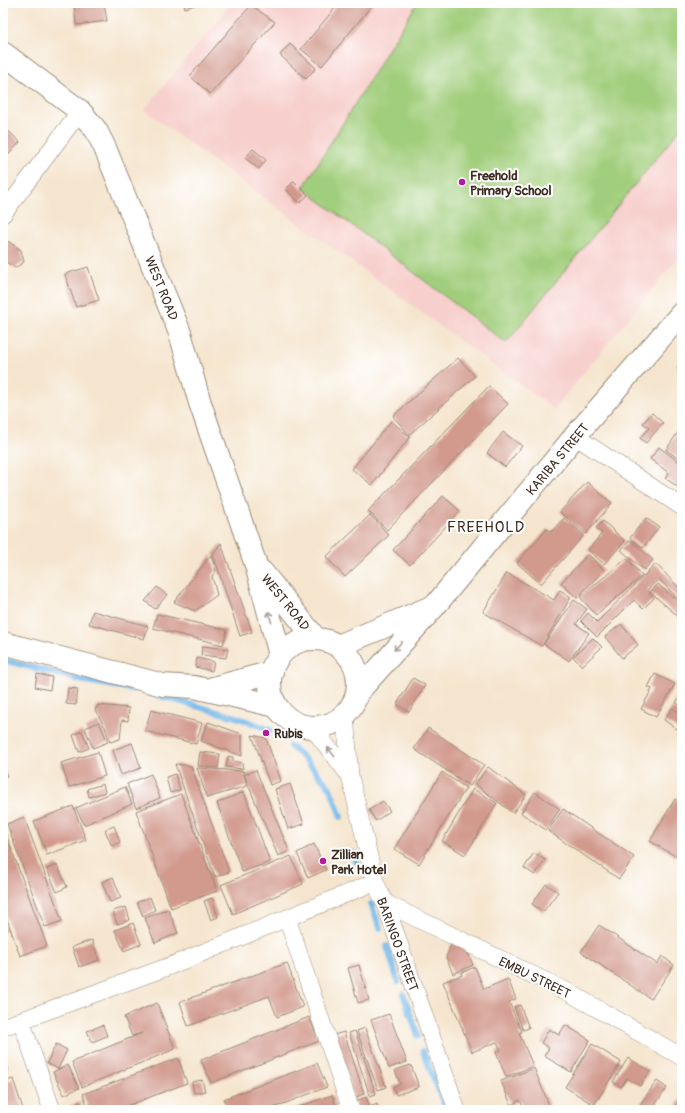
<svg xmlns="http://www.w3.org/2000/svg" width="685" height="1113" viewBox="0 0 685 1113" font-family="Pangolin,sans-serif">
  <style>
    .built { fill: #f7d0cd }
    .green { fill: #a1ce7b; stroke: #6e7c4c }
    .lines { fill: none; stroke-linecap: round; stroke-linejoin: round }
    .stream { stroke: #72b8e9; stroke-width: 6 }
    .building { fill: #d29a8d }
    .minor-casing { stroke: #988876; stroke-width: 18 }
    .tertiary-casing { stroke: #988876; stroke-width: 24 }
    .minor { stroke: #fff; stroke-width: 17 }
    .tertiary { stroke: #fff; stroke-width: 22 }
    .oneway { stroke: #a79f9a }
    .poi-dot { fill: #b5179e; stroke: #fff; stroke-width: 1.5 }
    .labels { text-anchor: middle; stroke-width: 4; stroke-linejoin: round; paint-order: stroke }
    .poi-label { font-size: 13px; font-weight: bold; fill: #3b2a1e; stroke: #fff; text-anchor: start }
    .street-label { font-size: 13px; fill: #3b2a1e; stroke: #fff }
    .quarter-label { font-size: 15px; letter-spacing: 1px; fill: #3b2a1e; stroke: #fff }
  </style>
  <rect width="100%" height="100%" fill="#fff"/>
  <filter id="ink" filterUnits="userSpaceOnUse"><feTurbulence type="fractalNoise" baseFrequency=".025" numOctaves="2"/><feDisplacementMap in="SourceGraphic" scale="8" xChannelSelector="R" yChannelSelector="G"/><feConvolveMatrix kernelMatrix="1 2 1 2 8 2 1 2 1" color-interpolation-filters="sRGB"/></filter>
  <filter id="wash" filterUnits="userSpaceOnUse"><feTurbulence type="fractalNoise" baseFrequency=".012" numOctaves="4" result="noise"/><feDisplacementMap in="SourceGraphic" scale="16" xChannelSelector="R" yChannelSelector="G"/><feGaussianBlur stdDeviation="0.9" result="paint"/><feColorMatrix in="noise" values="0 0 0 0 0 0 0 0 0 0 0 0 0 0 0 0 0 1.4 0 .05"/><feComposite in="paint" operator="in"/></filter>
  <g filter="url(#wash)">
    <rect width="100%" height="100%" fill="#f5e5ce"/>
    <path class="built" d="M232,3H682V253L554,409L144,110Z"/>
    <path class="green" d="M417,3H682V127L506,343L303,188Z"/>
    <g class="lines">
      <path class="stream" d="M3,660L85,681L133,689
        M150,693L236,717L271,730
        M290,746L305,759L330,788L341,817
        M354,853L358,866
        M371,904L380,928
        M387,946L398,982
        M403,994L418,1036
        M423,1051L446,1110"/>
    </g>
    <g id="blocks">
      <path class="building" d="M74,3H104L107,21L76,25Z
        M184,3H202L185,8Z
        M339,3H374L322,66L301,49Z
        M251,5L275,22L210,94L190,76Z
        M290,44L316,68L306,79L280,55Z
        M3,126L20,142L3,161Z
        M253,149L266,160L259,169L245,158Z
        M294,181L308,195L300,203L286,189Z
        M3,238L21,250L24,262L15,268L3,260Z
        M88,267L99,300L76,307L65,274Z
        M458,358L475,376L409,435L393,416Z
        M682,359V371L677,368Z
        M489,386L508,404L387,530L368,511Z
        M652,413L663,423L646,443L640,438L649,428L643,423Z
        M391,421L410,437L372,485L352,469Z
        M680,429L682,430V461L666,450Z
        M503,432L522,446L505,467L487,453Z
        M659,447L682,464V490L665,478L669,473L650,459Z
        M587,482L612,503L586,534L560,512Z
        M443,496L460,511L410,565L393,550Z
        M370,515L389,535L345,577L326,557Z
        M564,518L584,535L541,584L517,563L547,529L551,532Z
        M646,518L659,527L643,548L630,538Z
        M603,521L625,541L604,564L588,550L602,533L596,528Z
        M630,540L653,560L644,570L621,550Z
        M221,543L252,632L240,636L213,554Z
        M588,554L604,570L577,598L561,583Z
        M211,555L216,571L212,576L217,595L195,611L174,602Z
        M627,558L642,576L596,615L580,597Z
        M656,564L682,591V603L659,579L647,590L654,598L643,609L634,600L597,637L581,621L588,613L597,622Z
        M507,573L554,600L560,590L571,597L542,646L483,612Z
        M658,584L682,605V616L680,618L650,592Z
        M157,587L167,595L155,609L145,601Z
        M574,600L587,609L576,624L589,633L569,661L544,644Z
        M93,611L148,626L144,639L89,624Z
        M157,614L227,630L223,645L153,628Z
        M621,624L638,645L622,658L605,637Z
        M593,638L602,647L582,666L573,657Z
        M202,646L228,649L226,658L201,655Z
        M197,658L214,662L212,671L195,667Z
        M37,674L52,677L50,690L35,687Z
        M655,674L675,684L656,717L641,709L652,689L648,687Z
        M413,678L425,685L409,712L397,704Z
        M68,688L78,689L76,705L66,704Z
        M682,691V706L676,703Z
        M98,705L129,708L128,721L122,720L120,739L110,742L105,727L95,710Z
        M672,708L682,714V722L677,729L664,720Z
        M151,710L202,723L196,744L145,731Z
        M99,722L108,742L93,748L85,728Z
        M208,722L242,734V756L201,741Z
        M428,728L484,765L470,786L414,749Z
        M82,731L89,748L79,752L73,735Z
        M252,735L266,738L281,781L270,785Z
        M132,743L141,768L121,775L113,750Z
        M98,752L105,776L69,787L61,763Z
        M200,752L220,754L218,768L198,766Z
        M228,756L233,757V761L242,763L243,769L226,767Z
        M175,764L191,766L229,872L215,877Z
        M488,767L526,795L513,813L475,784Z
        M3,768L7,776L3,778Z
        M197,768L243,771L247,786L207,798Z
        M256,770L289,851L278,856L244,775Z
        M442,772L466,788L419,864L394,849Z
        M151,774L160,798L136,808L127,784Z
        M175,774L180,790L170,793L166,777Z
        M103,784L105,792L89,797L87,789Z
        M290,784L304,824L288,829L275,789Z
        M125,787L132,804L84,825L76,808Z
        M473,789L497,803L465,855L442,841Z
        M244,792L270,862L242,872L217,803Z
        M535,792L560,809L546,830L521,813Z
        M181,794L217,891L171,908L136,811Z
        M675,799L682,803V844L675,856L650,841Z
        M383,801L390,811L376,821L369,810Z
        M73,806L86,840L47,855L34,821Z
        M563,809L634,857L619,879L548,831Z
        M24,817L62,921L45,927L7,824Z
        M3,826L47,946L20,956L3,908Z
        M114,826L120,842L112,846L105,830Z
        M314,844L326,870L308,878L297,853Z
        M534,853L545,860L535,875L524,868Z
        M291,856L303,884L233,914L221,885Z
        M57,865L67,887L57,892L47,869Z
        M113,877L121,898L110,902L102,882Z
        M546,884L558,892L543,912L532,904Z
        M150,897L155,910L143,916L137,902Z
        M212,898L218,917L211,920L204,901Z
        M126,907L130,920L117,924L113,911Z
        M168,909L178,933L155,943L145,918Z
        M3,922L7,931L3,932Z
        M133,923L141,944L124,951L115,930Z
        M599,925L657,964L662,956L674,965L651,999L581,952Z
        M92,940L99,960L79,967L72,947Z
        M463,941L473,965L453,974L446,957L451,945Z
        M287,963L303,1007L277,1017L269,996L188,1026L180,1002Z
        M359,965L369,1000L358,1003L348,968Z
        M475,967L484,989L508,979L516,999L509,1002L522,1032L519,1033L533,1066L506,1077L496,1052L501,1050L497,1042L472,1052L443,982L462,975L461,973Z
        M157,1003L175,1049L82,1087L72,1062L142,1033L132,1036L124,1017Z
        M520,1005L529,1028L523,1030L514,1007Z
        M389,1014L407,1062L389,1068L371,1020Z
        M309,1017L319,1041L211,1083L201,1060Z
        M103,1025L107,1036L92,1042L87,1031Z
        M565,1025L590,1040L571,1072L544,1056L549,1048L541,1043L549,1029L559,1035Z
        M365,1028L386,1087L378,1090L357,1031Z
        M355,1031L376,1094L370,1096L349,1033Z
        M344,1032L364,1094L354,1098L334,1035Z
        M56,1044L67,1050L58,1069L47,1063Z
        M592,1044L621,1062L594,1105L565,1087Z
        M178,1058L187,1083L116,1110H89L83,1094Z
        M628,1058L650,1071L640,1086L627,1078L621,1087L613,1082Z
        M5,1060L8,1070L3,1072V1061Z
        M317,1063L327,1087L268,1110H228L224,1099Z
        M68,1065L79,1088L64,1095L53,1072Z
        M411,1065L419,1087L396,1095L393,1087L400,1084L395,1070Z
        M534,1068L551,1110H524L520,1100L511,1105L501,1081Z
        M13,1079L23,1109L19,1110H3V1082Z
        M202,1080L205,1091L194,1093L192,1082Z
        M657,1081L667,1088L651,1110H636Z
        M332,1095L337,1110H290Z
        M366,1097L370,1107L377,1104L379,1110H358L355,1101Z
        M682,1098V1110H679L675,1106Z
        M80,1102L82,1110H70L69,1106Z"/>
    </g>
  </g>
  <g filter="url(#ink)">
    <use href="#blocks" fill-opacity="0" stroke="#988876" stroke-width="1"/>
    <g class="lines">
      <defs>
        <path id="minor" d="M3,214L80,111
          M575,436L682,507
          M345,715L350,776L375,882L385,903L457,1110
          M312,727L350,776
          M385,903L568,992L682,1057
          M287,918L351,1110
          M21,1020L52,1110
          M3,1027L170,966L375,882"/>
        <path id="tertiary" d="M3,53L80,111L96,130L105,148L180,333L200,403L256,565L280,655
          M262,572L316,639
          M270 683a44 44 0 1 1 88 0a44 44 0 1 1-88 0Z
          M3,643L163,685L194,687L276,706
          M338,646L429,608
          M209,689L272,672
          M358,692L434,607L575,436L682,313"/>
      </defs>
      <use href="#minor" class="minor-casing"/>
      <use href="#tertiary" class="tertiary-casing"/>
      <use href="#minor" class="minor"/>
      <use href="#tertiary" class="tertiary"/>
    </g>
    <defs><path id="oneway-shaft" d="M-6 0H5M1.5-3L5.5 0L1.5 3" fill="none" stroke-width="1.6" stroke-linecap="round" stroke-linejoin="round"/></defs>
    <g class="oneway">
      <use href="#oneway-shaft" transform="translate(270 617) rotate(-105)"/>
      <use href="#oneway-shaft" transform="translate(398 646) rotate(132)"/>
      <use href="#oneway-shaft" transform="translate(331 752) rotate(-128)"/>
    </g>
  </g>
  <g class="poi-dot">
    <circle cx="462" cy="182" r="4"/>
    <circle cx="266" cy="733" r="4"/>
    <circle cx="323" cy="861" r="4"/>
  </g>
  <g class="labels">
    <g class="poi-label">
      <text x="470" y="180">Freehold<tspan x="470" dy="15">Primary School</tspan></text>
      <text x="274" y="738">Rubis</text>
      <text x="331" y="859">Zillian<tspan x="331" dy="15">Park Hotel</tspan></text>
    </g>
    <g class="street-label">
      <text transform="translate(162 288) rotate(68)" y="5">WEST ROAD</text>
      <text transform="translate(557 459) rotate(-50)" y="5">KARIBA STREET</text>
      <text transform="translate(286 602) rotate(51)" y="5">WEST ROAD</text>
      <text transform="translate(398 944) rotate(70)" y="5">BARINGO STREET</text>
      <text transform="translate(535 977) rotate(26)" y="5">EMBU STREET</text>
    </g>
    <g class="quarter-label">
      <text x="486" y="532">FREEHOLD</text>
    </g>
  </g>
  <rect width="685" height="1113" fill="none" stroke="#fff" stroke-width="16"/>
</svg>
